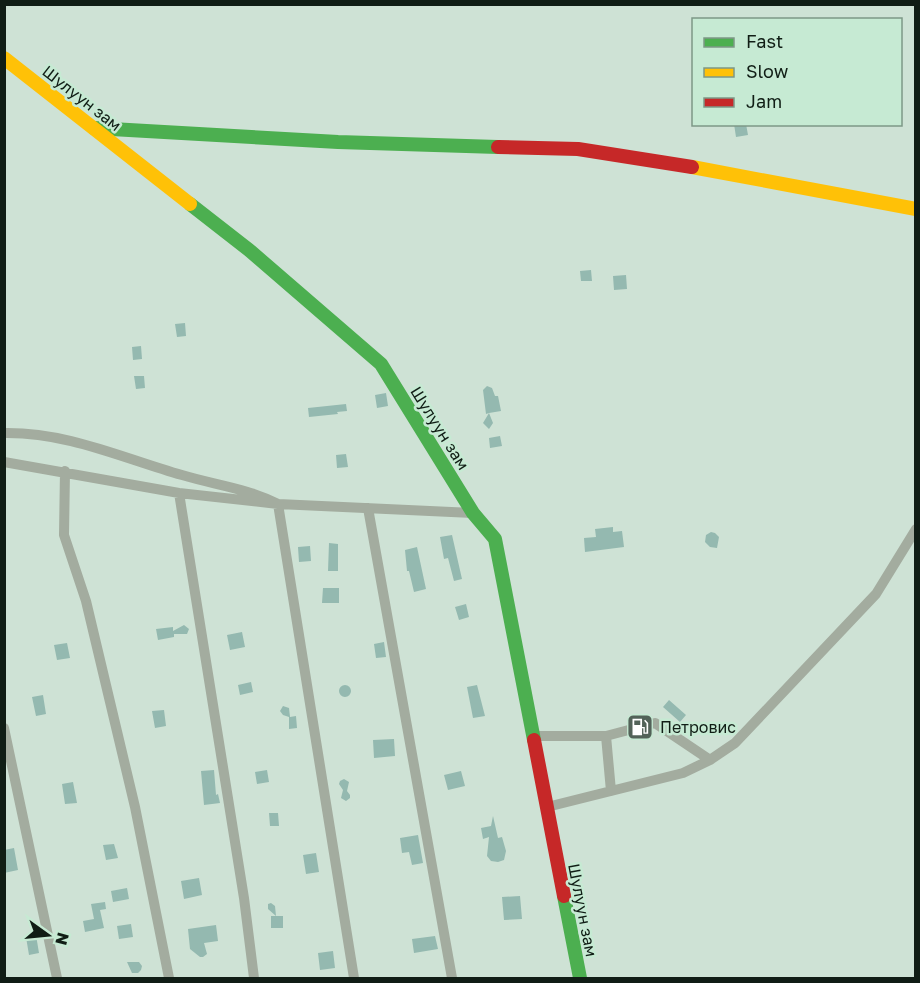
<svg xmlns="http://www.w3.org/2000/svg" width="920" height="983" viewBox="0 0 920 983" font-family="'Golos Text',sans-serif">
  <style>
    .building { fill: #94b9b0 }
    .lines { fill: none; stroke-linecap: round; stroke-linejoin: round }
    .street { stroke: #a3ac9f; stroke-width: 10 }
    .fast { stroke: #4caf50; stroke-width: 14 }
    .slow { stroke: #ffc107; stroke-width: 14 }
    .jam { stroke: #c62828; stroke-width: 14 }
    .labels { text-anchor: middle; stroke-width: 5; stroke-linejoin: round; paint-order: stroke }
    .street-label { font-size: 16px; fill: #101d15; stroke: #c6ead3 }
    .poi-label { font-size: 16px; fill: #101d15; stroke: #c6ead3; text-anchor: start }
  </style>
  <rect width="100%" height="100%" fill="#cee2d5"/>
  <path class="building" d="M734,124H746L748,135L736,137Z
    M591,270L592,281H581L580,271Z
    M626,275L627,289L614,290L613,276Z
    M185,323L186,336L177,337L175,324Z
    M141,346L142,359L133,360L132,347Z
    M134,376H144L145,388L136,389Z
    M487,386L492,388L495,396H498L501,411L489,413L493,423L489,429L483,423L489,413L486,414L483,390Z
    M386,393L388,406L377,408L375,395Z
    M346,404L347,411L337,412L338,414L309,417L308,408Z
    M500,436L502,446L490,448L489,438Z
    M346,454L348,467L337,468L336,455Z
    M613,527V532L622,531L624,547L585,552L584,538L596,537L595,529Z
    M711,532L715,533L719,537L717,548L710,547L705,542L706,535Z
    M452,535L462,579L454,581L448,558L444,559L440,537Z
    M329,543L338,544V571H328Z
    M310,546L311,561L299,562L298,547Z
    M417,547L426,589L414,592L409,571H407L405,550Z
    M323,588H339V603H322Z
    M466,604L469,617L459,620L455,607Z
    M184,625L189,629L187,634H174V637L158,640L156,629L173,627V631Z
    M242,632L245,647L230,650L227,635Z
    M384,642L386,657L376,658L374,644Z
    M67,643L70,658L57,660L54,645Z
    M251,682L253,692L240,695L238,685Z
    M339 691a6 6 0 1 1 12 0a6 6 0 1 1-12 0Z
    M477,685L485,716L473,718L467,687Z
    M43,695L46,714L36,716L32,697Z
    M669,700L686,715L680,722L663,707Z
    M283,706L289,708L290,717L296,716L297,728L289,729V717L283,715L280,711Z
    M164,710L166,726L155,728L152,711Z
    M394,739L395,756L374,758L373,740Z
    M214,770L216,795L218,794L220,803L204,805L201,771Z
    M267,770L269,782L257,784L255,772Z
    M461,771L465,786L448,790L444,775Z
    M344,779L349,782L347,791L350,795V798L346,801L341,798L343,790L339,784L340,781Z
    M73,782L77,803L65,804L62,784Z
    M269,813H278L279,826H270Z
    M493,816L498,838L502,837L506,851L504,860L498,862L491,861L487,856L489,837L483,839L481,828L491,826Z
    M418,835L423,863L412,865L409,852L402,853L400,838Z
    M114,844L118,858L106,860L103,845Z
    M14,848L18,870L4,873V850Z
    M316,853L319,872L306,874L303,855Z
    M199,878L202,895L184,899L181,881Z
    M127,888L129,899L113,902L111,891Z
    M520,896L522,919L504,920L502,897Z
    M105,902L106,909L100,910L104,928L85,932L83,921L94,919L91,904Z
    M271,903L275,906L276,916H283V928H271V916H276L268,909V904Z
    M131,924L133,937L119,939L117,926Z
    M216,925L218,941L204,943L207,954L203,957H200L190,949L188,929Z
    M36,935L39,953L29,955L26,937Z
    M435,936L438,949L414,953L412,939Z
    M333,951L335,968L320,970L318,953Z
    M127,962H139L142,966L141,970L138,973H132Z"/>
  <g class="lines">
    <path class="street" d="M4,433C68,432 122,458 182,475C215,485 247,488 278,504L354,978
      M4,462L179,493L278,504L473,513
      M65,471L64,535L86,601L135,807L169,978
      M179,493L244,898L254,978
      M368,508L452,978
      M4,728L57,978
      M533,736H606
      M611,791L606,736L655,723L710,760
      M547,807L683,773L710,760L735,743L876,594L916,529"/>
    <path class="fast" d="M94,128L338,142L498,147
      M190,204L249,250L381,364L473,513L495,539L534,740
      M564,896L580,978"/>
    <path class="slow" d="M4,58L190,204
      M692,167L916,209"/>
    <path class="jam" d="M498,147L578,149L692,167
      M534,740L564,896"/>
  </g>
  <defs>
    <symbol id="fuel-square" viewBox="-11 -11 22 22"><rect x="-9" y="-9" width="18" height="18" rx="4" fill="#526258" stroke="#c6ead3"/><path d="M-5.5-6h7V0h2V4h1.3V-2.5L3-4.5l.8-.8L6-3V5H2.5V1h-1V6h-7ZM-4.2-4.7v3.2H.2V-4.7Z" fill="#fff"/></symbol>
  </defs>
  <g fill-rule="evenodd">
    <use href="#fuel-square" x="625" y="712" width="30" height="30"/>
  </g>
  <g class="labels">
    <g class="street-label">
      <text transform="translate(82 98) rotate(38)" y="6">Шулуун зам</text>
      <text transform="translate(440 428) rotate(58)" y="6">Шулуун зам</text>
      <text transform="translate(583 910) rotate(79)" y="6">Шулуун зам</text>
    </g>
    <g class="poi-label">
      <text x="660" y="733">Петровис</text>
    </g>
  </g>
  <rect width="920" height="983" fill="none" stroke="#101d15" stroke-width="12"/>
  <rect x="692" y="18" width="210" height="108" fill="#c6ead3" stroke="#7d9887" stroke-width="1.5"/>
  <rect x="704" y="38" width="30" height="9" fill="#4caf50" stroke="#7d9887" stroke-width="1.5"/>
  <text x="746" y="48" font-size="18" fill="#101d15">Fast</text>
  <rect x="704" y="68" width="30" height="9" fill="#ffc107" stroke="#7d9887" stroke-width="1.5"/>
  <text x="746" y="78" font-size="18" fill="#101d15">Slow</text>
  <rect x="704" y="98" width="30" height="9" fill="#c62828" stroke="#7d9887" stroke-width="1.5"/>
  <text x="746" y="108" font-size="18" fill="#101d15">Jam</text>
  <g transform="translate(48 935) rotate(105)" stroke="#c6ead3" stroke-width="4.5" paint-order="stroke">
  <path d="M0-4.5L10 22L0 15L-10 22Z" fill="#101d15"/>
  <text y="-9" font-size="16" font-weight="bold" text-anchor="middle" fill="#101d15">N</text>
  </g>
</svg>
